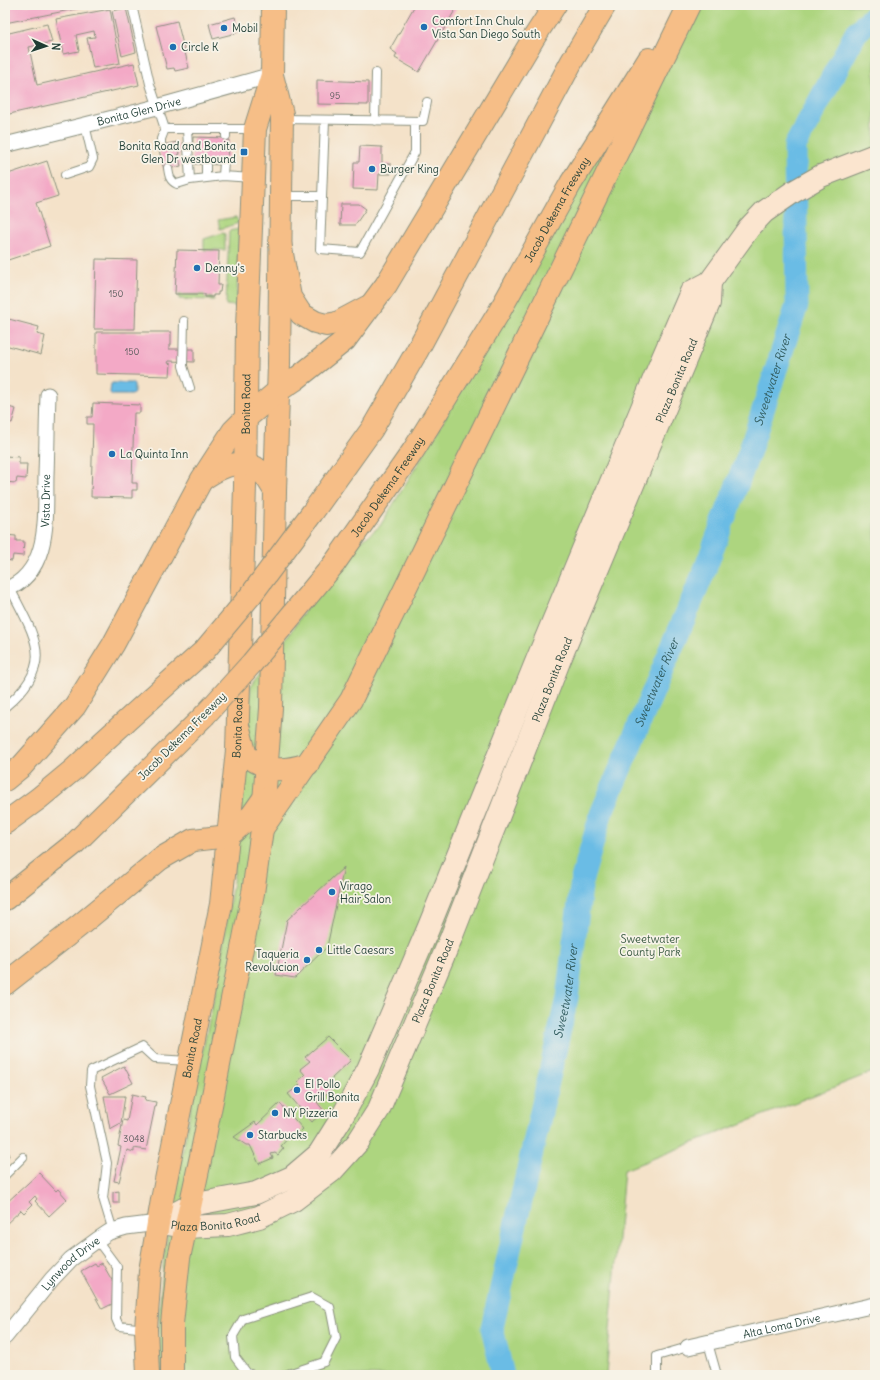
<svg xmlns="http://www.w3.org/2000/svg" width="880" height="1380" viewBox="0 0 880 1380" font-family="Delius,sans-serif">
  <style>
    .green { fill: #add57f; stroke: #66895a }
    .water { fill: #6abce5; stroke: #447c8c }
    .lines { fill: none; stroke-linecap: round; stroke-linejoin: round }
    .river { stroke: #6abce5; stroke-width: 23 }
    .building { fill: #f3a9c6 }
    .lane-casing { stroke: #8a907e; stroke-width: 10 }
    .street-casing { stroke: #8a907e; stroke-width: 17 }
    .secondary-casing { stroke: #8a907e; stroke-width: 24 }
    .primary-casing { stroke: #8a907e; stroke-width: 24 }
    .highway-casing { stroke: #8a907e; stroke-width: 24 }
    .lane { stroke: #fff; stroke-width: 8 }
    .street { stroke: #fff; stroke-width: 15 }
    .secondary { stroke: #fbe5cf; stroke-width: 22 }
    .primary { stroke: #f6be87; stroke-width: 22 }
    .highway { stroke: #f6be87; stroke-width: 22 }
    .highway-bridge-casing { stroke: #8a907e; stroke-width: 24; stroke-linecap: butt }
    .highway-bridge { stroke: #f6be87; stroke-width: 22 }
    .poi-dot { fill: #1f6fb2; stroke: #f7f3e8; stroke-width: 1.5 }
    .labels { text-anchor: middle; stroke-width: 3.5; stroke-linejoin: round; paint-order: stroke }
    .number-label { font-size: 9px; fill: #545858 }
    .poi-label { font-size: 11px; fill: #1f3d34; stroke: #f7f3e8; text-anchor: start }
    .street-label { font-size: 11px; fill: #1f3d34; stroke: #f7f3e8 }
    .park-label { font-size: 11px; fill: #3b5b43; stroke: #f7f3e8 }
    .water-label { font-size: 12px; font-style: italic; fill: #325d60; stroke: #f7f3e8 }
  </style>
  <rect width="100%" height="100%" fill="#f7f3e8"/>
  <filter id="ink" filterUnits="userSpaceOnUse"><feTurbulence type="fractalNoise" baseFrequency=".025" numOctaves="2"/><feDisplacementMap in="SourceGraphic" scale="8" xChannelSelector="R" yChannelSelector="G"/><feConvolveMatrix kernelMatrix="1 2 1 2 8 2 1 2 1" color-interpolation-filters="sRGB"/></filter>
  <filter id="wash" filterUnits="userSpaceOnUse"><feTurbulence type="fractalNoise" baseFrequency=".012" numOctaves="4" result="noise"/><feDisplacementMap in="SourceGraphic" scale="16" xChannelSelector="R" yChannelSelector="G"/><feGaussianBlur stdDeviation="0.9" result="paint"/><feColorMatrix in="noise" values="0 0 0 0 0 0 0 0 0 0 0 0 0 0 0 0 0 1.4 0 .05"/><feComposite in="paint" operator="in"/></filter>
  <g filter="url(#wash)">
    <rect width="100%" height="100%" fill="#f4e2c9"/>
    <path class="green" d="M685,5H875V1071L624,1170L606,1375H160L159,1316L164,1256L169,1226L194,1090L215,994L233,882L245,769L251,685L285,642L334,564L380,526L433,439L578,187Z
      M236,217L239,223L220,229L218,220Z
      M239,229L237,298L235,306L226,305L229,231Z
      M223,233L225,234V250H204V239Z
      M179,294L205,295V297L213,298L214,300L179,299Z"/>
    <path class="water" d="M112,383H132L134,385V393L132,395H112L110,393L111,384Z"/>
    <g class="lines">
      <path class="river" id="s1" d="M503,1375L492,1328L567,998L582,879L601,814L704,572L749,453L797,305L795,146L856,33L875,15"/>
    </g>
    <g id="blocks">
      <path class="building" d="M5,5H90V6L5,23Z
        M415,5H458L419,72L395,58L397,54L390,49Z
        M126,8L136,52L122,56L112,11Z
        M110,9L120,63L93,68L87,38L95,37L94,31L76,35L79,51L63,54L56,19Z
        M235,17L240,32L213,39L209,24Z
        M177,21L189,68L175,71L174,68L167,69L156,26Z
        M47,24L52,42L29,47L37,85L134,63L139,85L5,115V92H8L5,79V34Z
        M317,80L368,82V105L317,104Z
        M193,137L229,138L228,165L192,164Z
        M177,142L180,154L178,155L181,166L164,170L158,146Z
        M360,146L382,147V164H391V174H379L378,190L353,189L354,162H359Z
        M47,161L58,196L36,203L50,246L5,261V175Z
        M341,204H359L366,209L355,225H340Z
        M177,250L219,251L218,285H221L220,292H218V295H213V297H205V294H175Z
        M96,259L137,260L135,329H94Z
        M5,318L39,327L37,334L45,336L41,355L5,345Z
        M96,332H171V345H169V349H194V362L169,361L168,363L171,364L170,376L96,374Z
        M5,399L9,400L8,407L16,409L12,423L5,421Z
        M93,403L140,405V413H134L132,483H137V490H132V498L91,497L93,424H87V417H92Z
        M5,456L19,457V464H27L26,479L17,478L16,483L5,482Z
        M5,535L16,536V541H24L23,556L13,555L12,561L5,560Z
        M344,867L327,947L295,978L276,975L287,920Z
        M328,1037L351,1060L329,1081L334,1087L317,1102L324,1111L312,1122L288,1094L300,1085L297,1082L305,1075L300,1069L310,1061L305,1057Z
        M124,1066L133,1083L110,1094L101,1078Z
        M132,1094L146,1097L145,1100L156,1102L146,1150L134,1148V1152L127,1150L119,1182L114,1181L121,1147L118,1146L123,1120L127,1121Z
        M104,1096H125L121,1123L110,1129Z
        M280,1103L303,1129L293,1139L290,1136L281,1146L284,1148L278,1155L275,1153L271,1154L273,1158L259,1164L250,1145H246L234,1137L255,1122L257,1125Z
        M5,1143L9,1156L5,1158Z
        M39,1173L56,1191L58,1189L67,1199L49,1216L35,1201L37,1199L35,1196L29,1202L32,1205L24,1213L21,1210L5,1225V1204Z
        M119,1191V1203H113V1192Z
        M95,1263L97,1266L102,1263L113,1282L112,1304L102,1309L81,1271Z"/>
    </g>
  </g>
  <g filter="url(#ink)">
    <use href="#blocks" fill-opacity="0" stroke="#8a907e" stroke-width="1"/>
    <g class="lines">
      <defs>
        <path id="lane" d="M132,5L150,84L165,129H253
          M282,119L423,121L427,102
          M325,120L320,249L360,252L415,152V121
          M375,121L376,73
          M187,129L190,180L223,176L252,178
          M226,136V128
          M161,145V139L165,129
          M206,162V178
          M168,168C169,176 170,181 177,184L190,180
          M65,175L89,167L93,159L85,125
          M223,176L224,162
          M281,196H322
          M184,321L183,366L190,388
          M5,707C57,664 35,638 10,588
          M5,1175L23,1157
          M113,1231L103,1198L107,1163L90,1086L91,1071L142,1047L155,1059L189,1061
          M97,1240L117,1267L116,1319L119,1326L146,1329
          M708,1343L717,1375
          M253,1375L247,1373L235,1357L233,1336L243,1319L312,1297L330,1307L336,1338L324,1362L285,1375
          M657,1375V1356L688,1347"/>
        <g id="street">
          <path id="s2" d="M5,145L157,107L272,75"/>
          <path id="s3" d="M5,590C52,572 45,514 46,475C47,448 47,422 48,395"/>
          <path id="s4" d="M5,1337L52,1279L71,1259L97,1240L109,1232L126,1227L158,1223"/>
          <path id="s5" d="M688,1347L875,1305"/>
        </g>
        <g id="secondary">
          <path d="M158,1223L191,1205L256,1193L292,1177L319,1154L341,1119L368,1069L428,929L537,660L661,362L691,292L710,282L749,228L764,212L793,192L821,176L875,155"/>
          <path id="s6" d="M167,1224L186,1227L228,1225L259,1217L294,1200L332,1171L358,1142L379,1109L451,938L560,659L709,303L710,282"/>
        </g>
        <g id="primary">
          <path id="s7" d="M148,1375L146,1329L150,1271L162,1200L221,904L237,750L245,486L247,328L255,129L272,75L273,5"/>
          <path d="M172,1375V1324L179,1258L201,1156L253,893L262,829L271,708L275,491L279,364L282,114L272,75"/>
        </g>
        <g id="highway">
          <path d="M280,243L290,297L301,314L315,322L326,325L337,323L367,307"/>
          <path d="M203,479C220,467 245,455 262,473C267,477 271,485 275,491"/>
          <path d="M312,513L372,429L417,351L572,61L605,5"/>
          <path id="s8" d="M334,564L413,451L498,314L571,183L649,59"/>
          <path d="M239,729L246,756C272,771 278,773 308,764"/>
          <path d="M5,780L22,766L75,706L113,645L202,479L233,431L246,418L278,391L296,379L345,340L386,285L533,39L555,5"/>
          <path d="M5,823L38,799L73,770L104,741L204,651"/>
          <path d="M262,829L351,700L689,5"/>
          <path d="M5,899L74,844L204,716"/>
          <path d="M5,984L79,926L160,859L193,840L229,836L252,815L264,798"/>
        </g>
      </defs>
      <use href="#lane" class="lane-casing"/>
      <use href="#street" class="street-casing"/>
      <use href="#secondary" class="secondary-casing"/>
      <use href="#primary" class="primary-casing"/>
      <use href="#highway" class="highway-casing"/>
      <use href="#lane" class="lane"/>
      <use href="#street" class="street"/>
      <use href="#secondary" class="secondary"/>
      <use href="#primary" class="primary"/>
      <use href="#highway" class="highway"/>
      <defs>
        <path id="highway-bridge" d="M204,651L251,595L312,513
          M204,716L252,663L334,564"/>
      </defs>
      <use href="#highway-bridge" class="highway-bridge-casing"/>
      <use href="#highway-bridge" class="highway-bridge"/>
    </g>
  </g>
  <g class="poi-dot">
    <circle cx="424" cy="27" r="4"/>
    <circle cx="224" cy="28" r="4"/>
    <circle cx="173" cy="47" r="4"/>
    <rect x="240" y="148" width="8" height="8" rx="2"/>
    <circle cx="372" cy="169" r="4"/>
    <circle cx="197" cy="268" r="4"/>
    <circle cx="112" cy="454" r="4"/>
    <circle cx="332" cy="892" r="4"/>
    <circle cx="319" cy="950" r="4"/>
    <circle cx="307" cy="960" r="4"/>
    <circle cx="297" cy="1090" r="4"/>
    <circle cx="275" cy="1113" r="4"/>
    <circle cx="250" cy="1135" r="4"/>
  </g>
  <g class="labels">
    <g class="number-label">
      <text x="335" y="99">95</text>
      <text x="116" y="297">150</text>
      <text x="132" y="355">150</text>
      <text x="134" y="1142">3048</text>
    </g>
    <g class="poi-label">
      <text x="432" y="25">Comfort Inn Chula<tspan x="432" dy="13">Vista San Diego South</tspan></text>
      <text x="232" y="32">Mobil</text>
      <text x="181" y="51">Circle K</text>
      <text x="236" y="150" text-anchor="end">Bonita Road and Bonita<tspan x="236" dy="13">Glen Dr westbound</tspan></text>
      <text x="380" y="173">Burger King</text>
      <text x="205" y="272">Denny's</text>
      <text x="120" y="458">La Quinta Inn</text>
      <text x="340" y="890">Virago<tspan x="340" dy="13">Hair Salon</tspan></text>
      <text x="327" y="954">Little Caesars</text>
      <text x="299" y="958" text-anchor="end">Taqueria<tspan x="299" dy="13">Revolucion</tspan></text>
      <text x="305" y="1088">El Pollo<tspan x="305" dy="13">Grill Bonita</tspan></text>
      <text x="283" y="1117">NY Pizzeria</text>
      <text x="258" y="1139">Starbucks</text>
    </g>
    <g class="street-label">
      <text dy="4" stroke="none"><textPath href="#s2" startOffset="138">Bonita Glen Drive</textPath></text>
      <text dy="4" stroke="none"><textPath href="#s8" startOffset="419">Jacob Dekema Freeway</textPath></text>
      <text dy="4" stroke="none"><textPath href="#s6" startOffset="1045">Plaza Bonita Road</textPath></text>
      <text dy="4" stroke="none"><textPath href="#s7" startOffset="979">Bonita Road</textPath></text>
      <text dy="4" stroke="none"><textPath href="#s8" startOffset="94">Jacob Dekema Freeway</textPath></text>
      <text dy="4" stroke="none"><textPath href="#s3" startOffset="105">Vista Drive</textPath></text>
      <text dy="4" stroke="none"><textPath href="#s6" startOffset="721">Plaza Bonita Road</textPath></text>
      <text dy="4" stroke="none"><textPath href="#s7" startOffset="655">Bonita Road</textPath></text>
      <text transform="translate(182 736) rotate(-45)" y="4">Jacob Dekema Freeway</text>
      <text dy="4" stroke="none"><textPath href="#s6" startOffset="397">Plaza Bonita Road</textPath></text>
      <text dy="4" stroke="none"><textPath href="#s7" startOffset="331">Bonita Road</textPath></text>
      <text dy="4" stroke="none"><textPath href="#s6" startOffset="49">Plaza Bonita Road</textPath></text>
      <text dy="4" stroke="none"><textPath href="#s4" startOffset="99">Lynwood Drive</textPath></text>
      <text dy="4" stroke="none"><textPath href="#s5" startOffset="96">Alta Loma Drive</textPath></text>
    </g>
    <g class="park-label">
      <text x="650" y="943">Sweetwater<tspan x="650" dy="13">County Park</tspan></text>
    </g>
    <g class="water-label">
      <text dy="4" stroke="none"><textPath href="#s1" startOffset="1041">Sweetwater River</textPath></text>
      <text dy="4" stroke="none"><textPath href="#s1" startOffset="717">Sweetwater River</textPath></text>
      <text dy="4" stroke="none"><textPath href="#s1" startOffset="393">Sweetwater River</textPath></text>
    </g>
  </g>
  <rect width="880" height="1380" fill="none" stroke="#f7f3e8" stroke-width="20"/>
  <g transform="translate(46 46) rotate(93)" stroke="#f7f3e8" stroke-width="3" paint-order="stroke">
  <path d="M0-3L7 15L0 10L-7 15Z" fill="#1f3d34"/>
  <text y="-6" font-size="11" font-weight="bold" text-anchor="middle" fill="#1f3d34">N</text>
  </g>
</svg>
